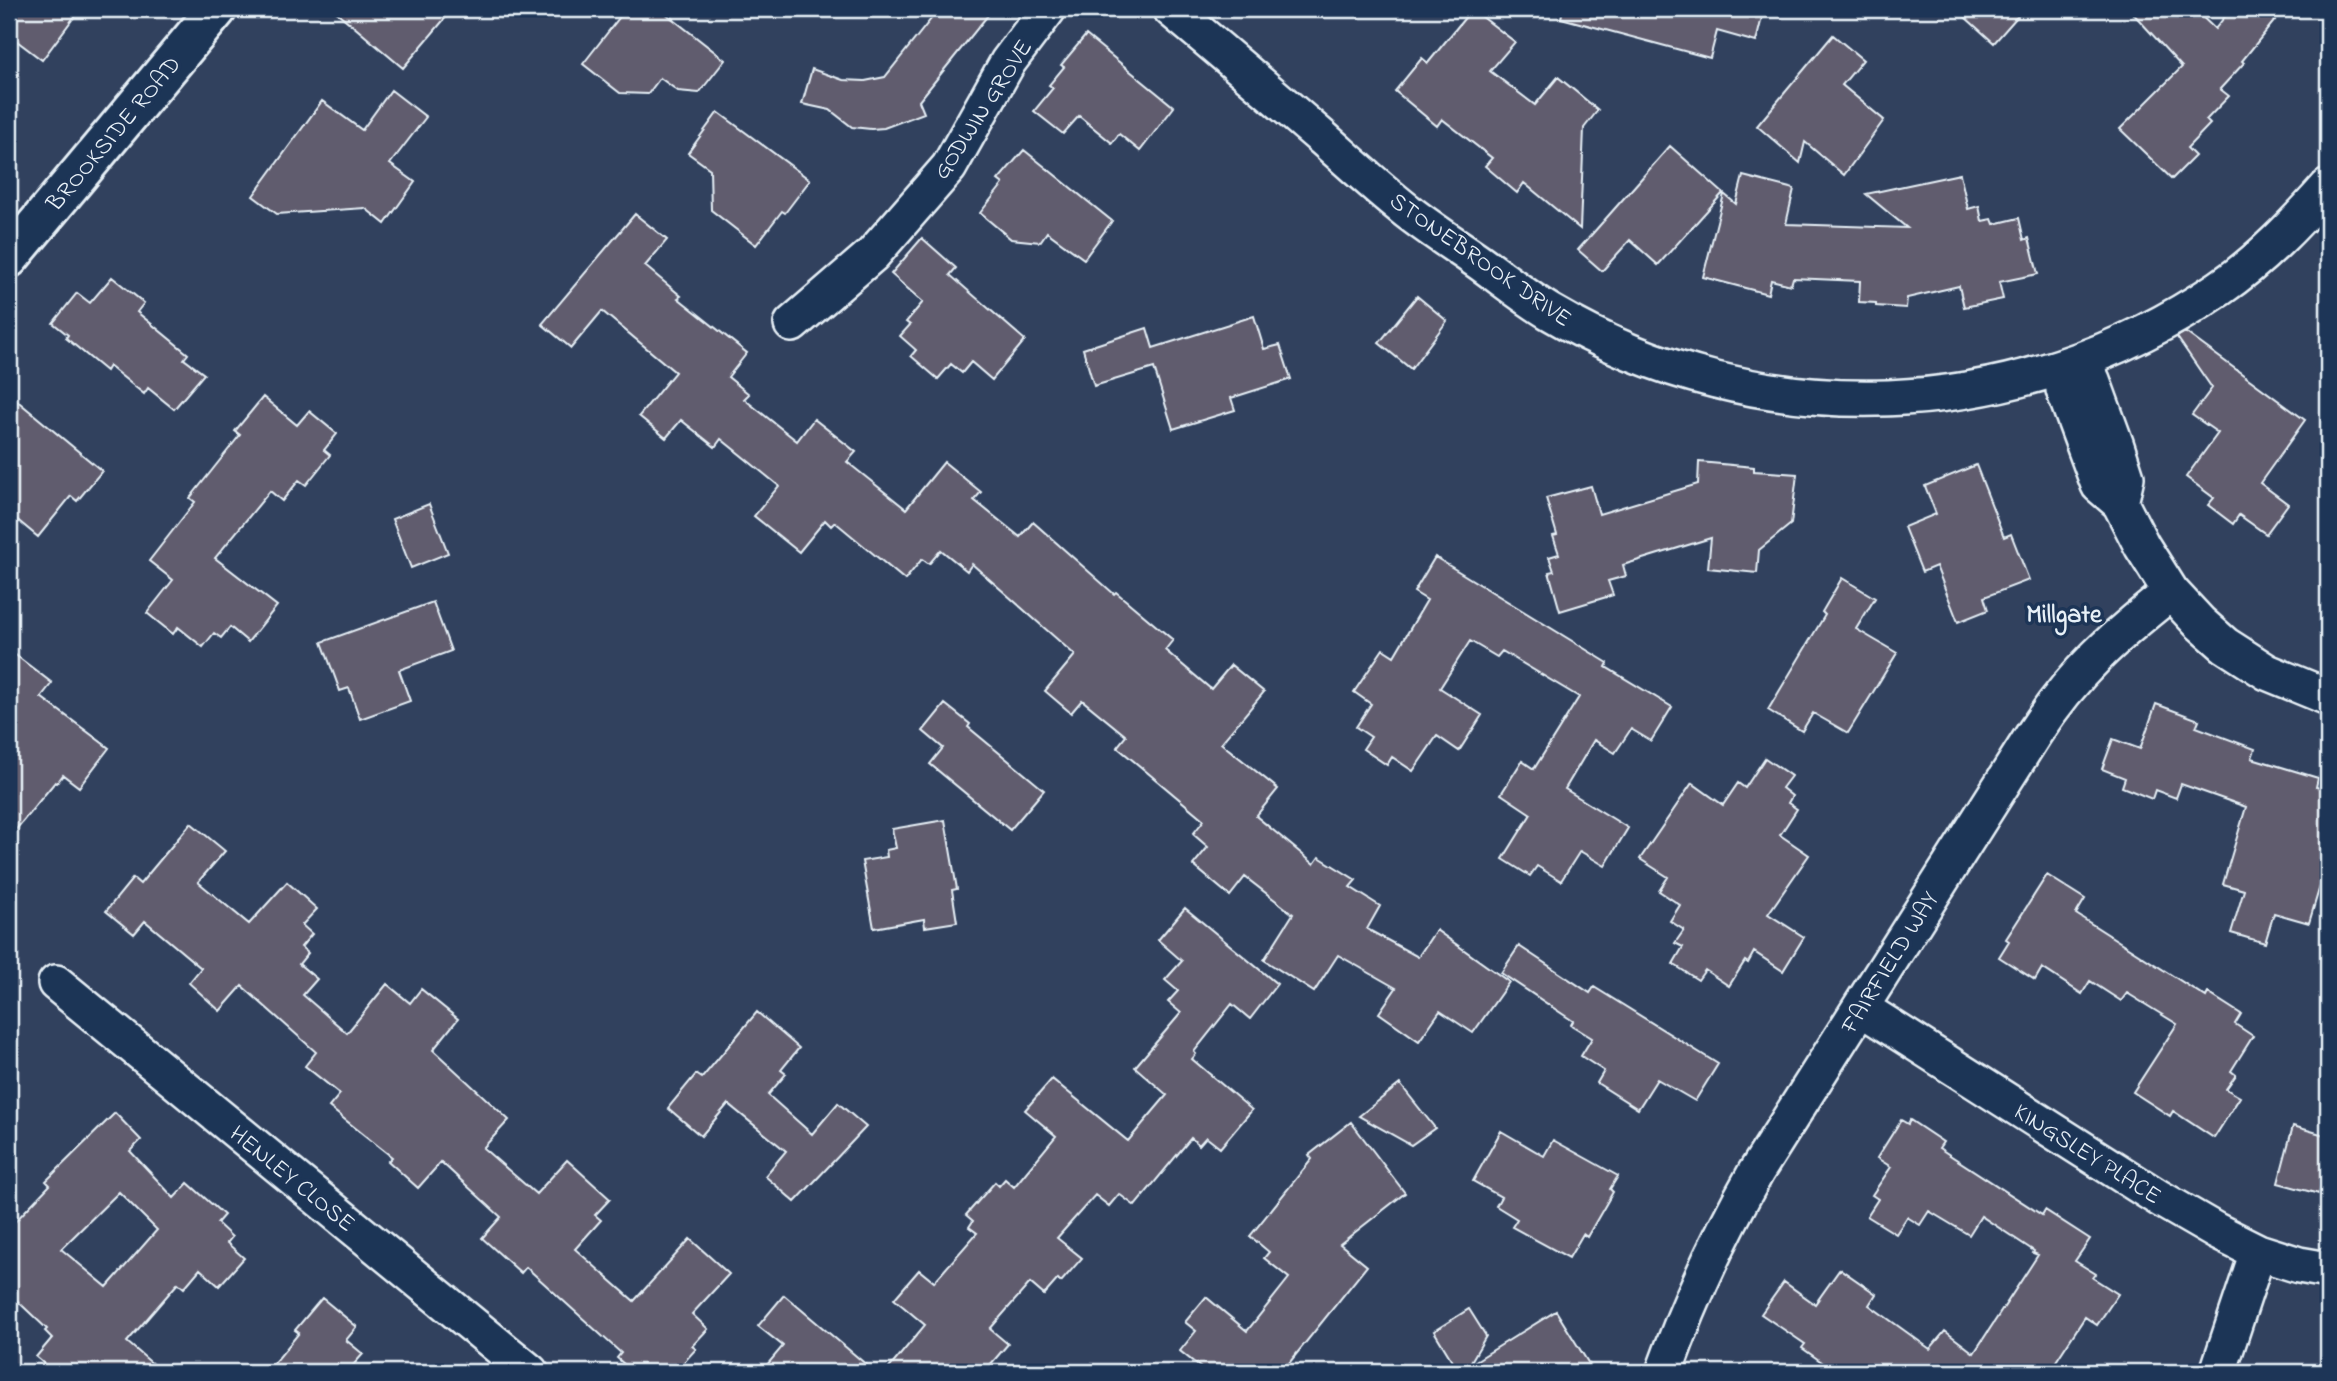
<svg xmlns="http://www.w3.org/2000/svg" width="2337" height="1381" viewBox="0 0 2337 1381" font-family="'Indie Flower',sans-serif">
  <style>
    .building { fill: #605c6e; stroke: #e8f1f8; stroke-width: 2; fill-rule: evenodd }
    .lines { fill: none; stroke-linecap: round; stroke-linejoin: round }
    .street-casing { stroke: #e8f1f8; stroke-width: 40 }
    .secondary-casing { stroke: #e8f1f8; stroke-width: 44 }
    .street { stroke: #1d3557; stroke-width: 35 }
    .secondary { stroke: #1d3557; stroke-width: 38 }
    .labels { text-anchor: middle; stroke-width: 7; stroke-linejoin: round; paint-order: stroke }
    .street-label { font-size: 24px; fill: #e8f1f8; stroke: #1d3557 }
    .neighbourhood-label { font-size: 26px; font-weight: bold; fill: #e8f1f8; stroke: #1d3557 }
  </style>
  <rect width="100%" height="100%" fill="#31415e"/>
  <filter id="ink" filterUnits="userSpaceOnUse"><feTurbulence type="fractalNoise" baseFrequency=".0143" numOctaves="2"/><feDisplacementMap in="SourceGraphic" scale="14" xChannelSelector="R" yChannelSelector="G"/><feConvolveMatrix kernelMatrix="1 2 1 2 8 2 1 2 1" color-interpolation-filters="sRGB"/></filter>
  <g filter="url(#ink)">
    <path class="building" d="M9,9H80L42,60L9,35Z
      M333,9H453L403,68Z
      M626,9H660L725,60L699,93L678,91L660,78L648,94L620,93L583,64Z
      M939,9H993L919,101L924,113L884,128L871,129L852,127L830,110L802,104L812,69L843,80L865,81L885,77Z
      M1472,9L1515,42L1490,71L1535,105L1558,77L1598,110L1584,128L1580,229L1524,183L1517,193L1485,166L1492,158L1442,119L1437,126L1395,91L1422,58L1428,63Z
      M1563,9H1764L1756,42L1717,31L1710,58L1561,18Z
      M1956,9H2024L1994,43Z
      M2129,9H2194L2215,29L2231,9H2284L2242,61L2244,63L2220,89L2229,96L2206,120L2210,124L2187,148L2195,156L2172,179L2120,129L2182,67Z
      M1086,35L1174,107L1140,151L1119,134L1112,143L1079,116L1063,134L1034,111L1053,88L1049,85L1064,67L1061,65Z
      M1833,35L1863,60L1842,85L1884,120L1844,175L1805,142L1800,163L1757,126Z
      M391,90L426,117L390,164L415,182L385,224L365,208L277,214L253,196L322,101L362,130Z
      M718,112L810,180L785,213L782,211L756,245L711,210L710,169L688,153Z
      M1670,146L1723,193L1658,265L1630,240L1602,271L1578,250Z
      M1024,150L1112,221L1084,259L1047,232L1040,242L1011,239L980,213L1003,184L998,180Z
      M1960,174L1968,209L1979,206L1982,221L1992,219L1994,224L2019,218L2024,240L2029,238L2038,274L1999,282L2003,299L1964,307L1959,286L1907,298L1906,308L1876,306V303L1859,302L1860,281L1793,278L1791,285L1771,280L1768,294L1703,277L1724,194L1736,204L1743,176L1794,189L1786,224L1907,228L1866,194Z
      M635,214L667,240L645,266L681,296L678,298L747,353L728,377L749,394L744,399L797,441L814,419L856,452L847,462L906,509L944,462L981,492L974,500L1020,537L1033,522L1114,594L1116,592L1173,640L1165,650L1211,689L1231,665L1264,692L1221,743L1278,789L1256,816L1314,864L1319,857L1356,880L1350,887L1380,906L1367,929L1418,957L1436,930L1509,982L1473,1033L1440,1011L1419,1041L1379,1013L1396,988L1338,955L1314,992L1264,960L1293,914L1245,877L1230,896L1193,865L1208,847L1193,834L1204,820L1117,747L1126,736L1082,700L1071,713L1045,691L1075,655L972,564L967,571L941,550L929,564L922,559L905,580L835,522L831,526L825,520L799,552L754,516L779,486L721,439L715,447L681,420L666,438L639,416L675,372L602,311L571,348L542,324Z
      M922,238L956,268L950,275L1025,340L992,380L971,362L962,373L951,364L938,379L911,356L916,350L900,336L910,325L906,322L923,302L891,274Z
      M112,277L144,303L137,312L188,354L184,359L204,374L174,409L148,388L144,394L109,366L106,371L66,338L68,335L53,323L77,293L90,303Z
      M1417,296L1447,321L1411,369L1379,343Z
      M1254,316L1264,349L1280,345L1291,379L1231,398L1235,410L1173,429L1154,368L1094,386L1083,349L1147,328L1153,348Z
      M2185,332L2305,420L2260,483L2288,504L2266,534L2239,515L2233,524L2208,505L2214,498L2186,477L2218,433L2192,415L2212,388L2177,337Z
      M9,394L102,471L77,501L71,496L38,537L9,513Z
      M263,397L297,425L309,411L337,434L324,450L330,455L306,485L299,480L282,501L270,491L215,558L277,606L248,642L230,627L221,638L214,633L203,647L178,627L173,634L147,613L173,580L149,561L195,502L190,498L240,435L235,431Z
      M1699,462L1754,467V471L1797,474L1791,524L1759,550L1757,573L1708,568L1711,538L1623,565L1626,576L1608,581L1613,595L1560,611L1549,572L1554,571L1549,557L1559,554L1553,536L1557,535L1546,498L1591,486L1599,514L1698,484Z
      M1976,465L2004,537L2011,534L2029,580L1984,597L1988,610L1958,622L1936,566L1922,572L1904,527L1936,514L1925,486Z
      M429,504L448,553L411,568L392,519Z
      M1435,557L1608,663L1606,667L1672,707L1651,741L1631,729L1615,753L1594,740L1565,789L1628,828L1605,866L1580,851L1561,881L1537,866L1530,876L1503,859L1531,814L1501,794L1522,761L1534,769L1579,697L1502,651L1497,657L1470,641L1440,688L1482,715L1459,751L1437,736L1413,771L1392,757L1387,765L1363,749L1371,737L1356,727L1371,704L1354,692L1383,649L1394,656L1427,600L1414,592Z
      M1842,578L1875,598L1856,629L1897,653L1848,733L1813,713L1802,731L1768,710L1825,615L1822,612Z
      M433,602L451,651L399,670L410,701L360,719L349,688L340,691L322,642Z
      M9,650L52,683L41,697L109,748L79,787L63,775L57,783L55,782L9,838Z
      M945,704L970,724L968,727L1044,790L1010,830L930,764L943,748L923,731Z
      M2156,704L2199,720L2196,727L2255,749L2252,758L2318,778L2316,787L2328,790V859L2309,923L2274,913L2265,943L2231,933L2244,890L2223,884L2246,807L2181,784L2176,798L2155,790L2152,799L2122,787L2125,778L2102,769L2113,739L2140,749Z
      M1765,758L1791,776L1782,788L1792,796L1788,803L1797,809L1780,835L1809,855L1768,914L1804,937L1783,971L1754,952L1748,963L1745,961L1729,986L1705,970L1698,980L1673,964L1683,947L1675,943L1684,930L1670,921L1680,905L1659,891L1668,877L1640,859L1692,783L1723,805L1738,783L1745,788Z
      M945,820L957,889L952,890L957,922L925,927L924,919L874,928L862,861L887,857L886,850L896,848L892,829Z
      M191,823L225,851L198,882L249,924L287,882L317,909L302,925L312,934L301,947L308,953L299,964L317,979L303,995L347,1033L387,984L410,1003L421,989L458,1019L433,1050L509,1120L483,1148L536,1194L567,1160L610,1199L595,1215L601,1220L575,1249L634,1301L690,1239L729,1274L692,1314L708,1329L692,1346L696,1349L675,1372H633L617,1358L621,1353L526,1267L521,1273L482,1238L501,1217L441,1162L418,1188L388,1161L392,1157L329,1107L340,1094L305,1066L316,1052L242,986L220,1011L189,983L201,968L145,921L134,934L106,911L133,878L140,884Z
      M2047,875L2085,899L2076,914L2206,997L2208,993L2241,1014L2235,1024L2253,1036L2231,1071L2236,1075L2226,1089L2240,1097L2214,1138L2173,1111L2170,1116L2133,1092L2177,1024L2127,993L2121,1001L2090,981L2082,994L2042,968L2035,980L1999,957L2009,941L2006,939Z
      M1185,908L1277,984L1250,1019L1232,1004L1194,1052L1196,1054L1192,1059L1252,1110L1220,1148L1206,1137L1199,1145L1191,1138L1135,1206L1119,1194L1109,1206L1095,1195L1057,1238L1082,1258L1061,1282L1058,1279L1044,1295L1030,1283L990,1329L1008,1344L984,1372H886L925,1325L894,1299L919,1270L934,1282L977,1233L969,1227L973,1221L966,1215L995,1182L999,1186L1005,1179L1014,1187L1056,1136L1025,1110L1052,1079L1128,1141L1167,1095L1135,1067L1181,1013L1168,1002L1178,991L1165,980L1182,961L1158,940Z
      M1519,946L1590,993L1594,987L1718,1064L1695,1101L1657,1079L1638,1109L1597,1083L1604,1071L1581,1056L1592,1038L1571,1025L1573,1021L1501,973Z
      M757,1012L799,1048L781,1070L786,1074L768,1095L812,1134L838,1103L866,1127L795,1202L765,1176L786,1151L728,1104L701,1136L668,1108L696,1074L702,1078Z
      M1400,1084L1435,1128L1411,1145L1359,1116Z
      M115,1113L141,1140L130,1151L174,1198L188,1183L224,1215L217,1223L232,1237L227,1243L244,1258L219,1286L200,1269L184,1288L178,1283L127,1342L162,1372H54L36,1357L52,1338L45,1331L47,1329L9,1293V1228L50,1185L46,1181ZM119,1192L157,1230L107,1287L61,1249Z
      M1901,1120L1908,1124L1910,1120L1943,1142L1939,1148L2042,1215L2045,1210L2090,1239L2075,1261L2096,1274L2093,1278L2118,1294L2097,1325L2085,1317L2049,1372H1836L1802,1348L1805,1344L1761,1314L1784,1282L1815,1304L1840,1269L1876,1294L1869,1305L1930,1349L1945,1331L1974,1353L2038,1255L2033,1253L2034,1251L1981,1216L1969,1235L1929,1211L1920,1225L1907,1217L1896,1234L1867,1216L1878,1199L1872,1195L1891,1167L1877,1158Z
      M1351,1122L1405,1193L1340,1244L1367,1266L1282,1372H1206L1180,1351L1196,1331L1185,1322L1206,1297L1247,1331L1289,1278L1264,1258L1269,1252L1250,1236L1312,1159L1309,1155Z
      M2293,1126L2328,1136V1158L2319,1194L2278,1183Z
      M1501,1131L1544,1156L1553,1140L1618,1176L1610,1189L1613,1192L1587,1237L1583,1234L1569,1258L1512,1227L1517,1219L1496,1206L1501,1197L1473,1181Z
      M784,1295L875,1372H761L783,1346L758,1326Z
      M322,1298L357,1327L346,1340L363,1354L347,1372H267L299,1333L295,1330Z
      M1469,1309L1486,1336L1469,1365L1556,1311L1594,1372H1459L1434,1331Z"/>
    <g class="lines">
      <defs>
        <path id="street" d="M1171,9C1223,52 1274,96 1325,140C1352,164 1379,189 1407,211C1430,229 1455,245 1478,261C1502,278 1525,297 1550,312C1760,436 2020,425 2220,288C2261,260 2296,223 2328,187
          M792,324L873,254L949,167L1008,62L1048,9
          M2120,503L2126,477L2115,443L2092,380L2070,365L2064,390L2099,485L2120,503L2142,546L2171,592L2199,622L2225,645L2267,672L2328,697
          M56,983L530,1372
          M1861,1008L2159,1198L2216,1231L2258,1252L2299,1265L2328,1270
          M1664,1372C1689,1302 1719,1237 1756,1172L2035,732C2074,672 2115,636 2171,592
          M2218,1372L2258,1252"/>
        <path id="secondary" d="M9,258L217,9"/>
      </defs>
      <use href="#street" class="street-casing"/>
      <use href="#secondary" class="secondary-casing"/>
      <use href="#street" class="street"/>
      <use href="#secondary" class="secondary"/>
    </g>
  </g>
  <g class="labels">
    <g class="street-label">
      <text transform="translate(982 109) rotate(-57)" y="8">GODWIN GROVE</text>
      <text transform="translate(113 133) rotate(-50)" y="8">BROOKSIDE ROAD</text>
      <text transform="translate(1481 259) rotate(35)" y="8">STONEBROOK DRIVE</text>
      <text transform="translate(1889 962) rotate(-58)" y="8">FAIRFIELD WAY</text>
      <text transform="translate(2088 1153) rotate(32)" y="8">KINGSLEY PLACE</text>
      <text transform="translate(293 1178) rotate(39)" y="8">HENLEY CLOSE</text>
    </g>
    <g class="neighbourhood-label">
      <text x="2064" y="622">Millgate</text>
    </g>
  </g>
  <rect width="2337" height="1381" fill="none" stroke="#1d3557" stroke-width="35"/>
  <rect x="18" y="18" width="2302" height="1346" fill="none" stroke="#e8f1f8" stroke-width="2.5" filter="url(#ink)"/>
</svg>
